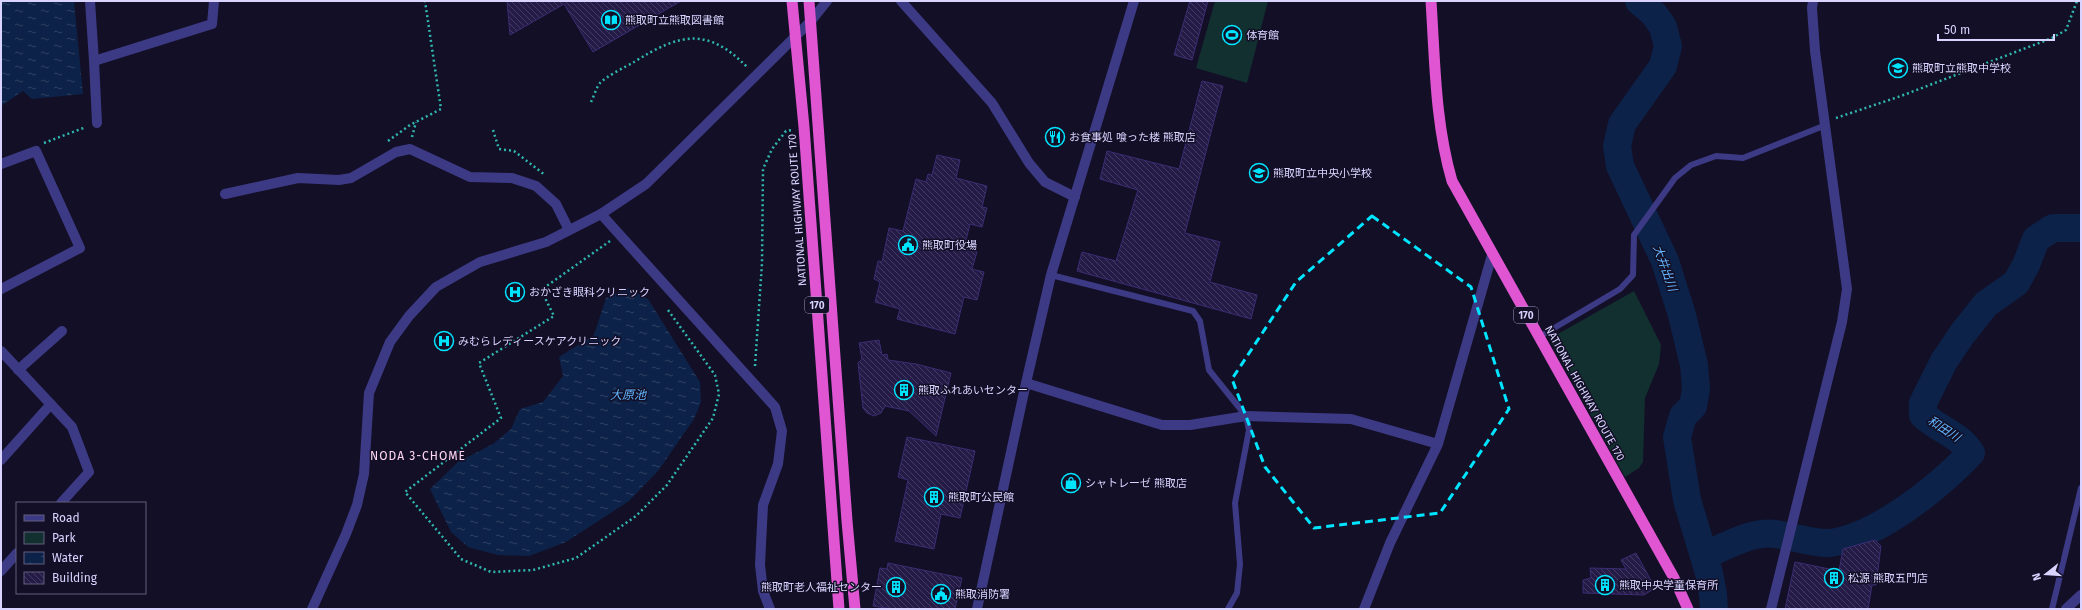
<svg xmlns="http://www.w3.org/2000/svg" width="2082" height="610" viewBox="0 0 2082 610" font-family="'Fira Sans','Noto Sans JP',sans-serif">
  <style>
    .park { fill: #12302f }
    .water { fill: url(#water-ripples) }
    .lines { fill: none; stroke-linecap: round; stroke-linejoin: round }
    .river { stroke: #0c2248; stroke-width: 28 }
    .building { fill: url(#building-back-hatch); stroke: #3b2d73 }
    .path { stroke: #2fb8b0; stroke-width: 2.5; stroke-dasharray: 2 3; stroke-linecap: butt }
    .service { stroke: #3d3a85; stroke-width: 6 }
    .minor { stroke: #3d3a85; stroke-width: 10 }
    .tertiary { stroke: #3d3a85; stroke-width: 10 }
    .trunk { stroke: #e055d1; stroke-width: 11 }
    .marked { fill: none; stroke: #00e5ff; stroke-width: 3; stroke-dasharray: 8 5; stroke-linejoin: round }
    .labels { text-anchor: middle; stroke-width: 3; stroke-linejoin: round; paint-order: stroke }
    .shield { fill: #130f26; stroke: #9e99be; stroke-width: 1 }
    .shield-label { font-size: 10px; font-weight: bold; fill: #d9d4ff }
    .poi-label { font-size: 11px; fill: #d9d4ff; stroke: #130f26; text-anchor: start }
    .street-label { font-size: 11px; fill: #d9d4ff; stroke: #130f26 }
    .water-label { font-size: 12px; font-style: italic; fill: #62b6ff; stroke: #130f26 }
    .neighbourhood-label { font-size: 12px; letter-spacing: 1px; fill: #ffd6f0; stroke: #130f26 }
  </style>
  <defs>
    <pattern id="water-ripples" width="26" height="14" patternUnits="userSpaceOnUse"><rect width="26" height="14" fill="#0c2248"/><path d="M2 4q2-2 4 0t4 0M15 11q2-2 4 0t4 0" fill="none" stroke="#2f4163"/></pattern>
    <pattern id="building-back-hatch" width="6" height="6" patternUnits="userSpaceOnUse"><rect width="6" height="6" fill="#241b47"/><path d="M-1 5l2 2M0 0l6 6M5-1l2 2" fill="none" stroke="#433b63"/></pattern>
  </defs>
  <rect width="100%" height="100%" fill="#130f26"/>
  <path class="park" d="M1215,1H1268L1247,83L1196,68Z
    M1634,291L1661,345L1659,364L1645,398L1643,462L1639,468L1625,477L1549,339Z"/>
  <path class="water" d="M1,1H74L83,94L32,99L23,91L1,106Z
    M628,288L648,299L700,382L701,402L694,419L658,471L629,501L566,542L529,556L498,555L468,547L451,532L430,489L458,462L493,444L511,429L520,409L543,402L563,376L559,357L594,335L606,298Z"/>
  <g class="lines">
    <path class="river" d="M1639,1L1654,14L1663,27L1668,46L1663,66L1622,124L1617,146L1620,166L1665,261L1682,315L1694,365L1696,389L1693,406L1683,416L1677,437L1687,500L1709,573L1713,594L1714,609
      M1704,556C1726,546 1751,531 1776,534C1790,536 1816,544 1830,543C1877,537 1939,487 1971,453C1959,434 1939,430 1923,415V403L1944,361L1963,333L1986,304L2016,283L2026,265L2036,239L2053,228H2081"/>
  </g>
  <path class="building" d="M507,1H681L593,52L564,4L510,35Z
    M1190,1H1208L1192,60L1174,55Z
    M1202,81L1223,86L1185,233L1220,242L1210,282L1257,295L1251,319L1077,271L1082,252L1116,261L1138,190L1100,179L1107,151L1179,169Z
    M937,155L960,160L956,178L987,186L982,207L987,208L982,227L970,224L964,248L977,252L972,269L984,272L977,300L964,297L955,334L897,319L900,309L875,302L880,282L874,279L878,261L882,262L889,228L903,231L916,179L926,182L928,174L932,175Z
    M879,340L882,355L887,354L888,360L916,364L951,373L936,436L909,411L885,406L881,413L874,416L867,413L863,408L858,363L862,359L859,343Z
    M907,437L975,451L960,518L941,514L934,549L895,541L908,480L898,477Z
    M1875,540L1881,546L1876,585H1872L1868,609H1785L1795,562L1839,571L1843,549Z
    M1636,553L1655,588L1644,595L1583,593V580L1591,578L1590,568L1626,569L1621,560Z
    M888,563L962,578L955,609H892L873,606L880,568L887,569Z"/>
  <g class="lines">
    <path class="path" d="M591,102C594,96 596,88 600,83C607,76 625,67 634,62C679,34 707,26 747,67
      M1836,118L1901,96L2052,38L2066,30L2077,1
      M493,130L499,149L514,151L545,175
      M412,137L416,122
      M388,141L410,125L441,109L425,1
      M44,143L86,127
      M610,241L541,290L554,316L479,363L501,418L405,492L461,559L491,572L533,570L576,558L636,516L667,485L713,418L719,394L715,375L668,310
      M755,366L762,263L763,169L772,149L786,131L792,130"/>
    <path class="service" d="M1051,275L1193,311L1200,321L1209,370L1246,416L1249,430L1235,503L1240,564L1237,593L1228,609
      M1539,337L1620,289L1633,275L1634,235L1675,178L1691,165L1716,156L1743,158L1826,125
      M2052,609L2081,488"/>
    <path class="minor" d="M90,1L94,61L212,24L214,1
      M901,1L992,103L1029,163L1045,182L1075,197
      M811,21L827,1
      M94,61L97,123
      M1,164L36,151L80,248L1,289
      M225,194L298,178L339,180L351,178L396,152L410,149L470,177L512,178L536,186L556,204L569,230
      M601,214L775,407L782,431L778,464L763,505L760,565L763,591L770,609
      M1,351L72,427L89,472L61,503
      M18,370L62,331
      M1026,383L1162,425H1190L1246,416L1351,419L1438,444
      M1,460L51,404
      M1,571L17,553
      M1364,609L1390,543L1438,444L1492,255
      M2066,609L2081,595"/>
    <path class="tertiary" d="M312,609L346,534L357,505L364,474L369,393L390,342L409,316L436,287L480,262L546,242L601,214L646,184L811,21
      M977,609L1026,383L1051,275L1134,1
      M1771,609L1842,322L1847,289L1815,51L1812,8L1813,1"/>
    <path class="trunk" d="M792,1L804,127L839,609
      M809,1L847,521L855,609
      M1431,1C1435,61 1435,123 1452,181L1674,578L1688,609"/>
  </g>
  <path class="marked" d="M1372,216L1471,287L1509,409L1440,513L1314,528L1265,467L1232,379L1296,282Z"/>
  <defs>
    <symbol id="library-ring" viewBox="-11 -11 22 22"><circle r="9.5" fill="#130f26" stroke="#00e5ff" stroke-width="1.5"/><path d="M-6-4Q-3-5.5-.7-3.5V5Q-3 3-6 4ZM6-4Q3-5.5 .7-3.5V5Q3 3 6 4Z" fill="#00e5ff"/></symbol>
    <symbol id="stadium-ring" viewBox="-11 -11 22 22"><circle r="9.5" fill="#130f26" stroke="#00e5ff" stroke-width="1.5"/><path d="M0-5a6.5 5 0 1 0 0 10a6.5 5 0 1 0 0-10ZM-3.5-1.8h7v3.6h-7Z" fill="#00e5ff"/></symbol>
    <symbol id="school-ring" viewBox="-11 -11 22 22"><circle r="9.5" fill="#130f26" stroke="#00e5ff" stroke-width="1.5"/><path d="M0-5L7-2L0 1L-7-2ZM-4 1L0 2.5L4 1V4Q0 6-4 4Z" fill="#00e5ff"/></symbol>
    <symbol id="restaurant-ring" viewBox="-11 -11 22 22"><circle r="9.5" fill="#130f26" stroke="#00e5ff" stroke-width="1.5"/><path d="M-5-6h1v4h1v-4h1v4h1v-4h1v5L-1.5 .5V6h-2V.5L-5-1ZM5-6V6H3V1.5H1.5Q1.5-4 5-6Z" fill="#00e5ff"/></symbol>
    <symbol id="civic-ring" viewBox="-11 -11 22 22"><circle r="9.5" fill="#130f26" stroke="#00e5ff" stroke-width="1.5"/><path d="M-.6-6.5H3V-4.5H.6V-3L4-1V1h2V6H-6V1h2V-1L-.6-3ZM-1.2 2.5V6h2.4V2.5Z" fill="#00e5ff"/></symbol>
    <symbol id="hospital-ring" viewBox="-11 -11 22 22"><circle r="9.5" fill="#130f26" stroke="#00e5ff" stroke-width="1.5"/><path d="M-5-5h3v3.5h4V-5h3V5h-3V1.5h-4V5h-3Z" fill="#00e5ff"/></symbol>
    <symbol id="building-ring" viewBox="-11 -11 22 22"><circle r="9.5" fill="#130f26" stroke="#00e5ff" stroke-width="1.5"/><path d="M-4-6H4V6H1V3H-1V6H-4ZM-2.5-4.3h1.7v1.8h-1.7ZM.8-4.3h1.7v1.8H.8ZM-2.5-1h1.7V.8h-1.7ZM.8-1h1.7V.8H.8Z" fill="#00e5ff"/></symbol>
    <symbol id="shop-ring" viewBox="-11 -11 22 22"><circle r="9.5" fill="#130f26" stroke="#00e5ff" stroke-width="1.5"/><path d="M-5-2.5h2.3a2.7 3.5 0 0 1 5.4 0H5L5.5 6h-11ZM-1.5-2.5h3a1.5 2.3 0 0 0-3 0Z" fill="#00e5ff"/></symbol>
  </defs>
  <g fill-rule="evenodd">
    <use href="#library-ring" x="600" y="9" width="22" height="22"/>
    <use href="#stadium-ring" x="1221" y="24" width="22" height="22"/>
    <use href="#school-ring" x="1887" y="57" width="22" height="22"/>
    <use href="#restaurant-ring" x="1044" y="126" width="22" height="22"/>
    <use href="#school-ring" x="1248" y="162" width="22" height="22"/>
    <use href="#civic-ring" x="897" y="234" width="22" height="22"/>
    <use href="#hospital-ring" x="504" y="281" width="22" height="22"/>
    <use href="#hospital-ring" x="433" y="330" width="22" height="22"/>
    <use href="#building-ring" x="893" y="379" width="22" height="22"/>
    <use href="#shop-ring" x="1060" y="472" width="22" height="22"/>
    <use href="#building-ring" x="923" y="486" width="22" height="22"/>
    <use href="#building-ring" x="1823" y="567" width="22" height="22"/>
    <use href="#building-ring" x="1594" y="574" width="22" height="22"/>
    <use href="#building-ring" x="885" y="576" width="22" height="22"/>
    <use href="#civic-ring" x="930" y="583" width="22" height="22"/>
  </g>
  <g class="labels">
    <g class="shield">
      <rect x="805" y="297" width="24" height="16" rx="3"/>
      <rect x="1514" y="307" width="24" height="16" rx="3"/>
    </g>
    <g class="shield-label">
      <text x="817" y="309">170</text>
      <text x="1526" y="319">170</text>
    </g>
    <g class="poi-label">
      <text x="625" y="24">熊取町立熊取図書館</text>
      <text x="1246" y="39">体育館</text>
      <text x="1912" y="72">熊取町立熊取中学校</text>
      <text x="1069" y="141">お食事処 喰った楼 熊取店</text>
      <text x="1273" y="177">熊取町立中央小学校</text>
      <text x="922" y="249">熊取町役場</text>
      <text x="529" y="296">おかざき眼科クリニック</text>
      <text x="458" y="345">みむらレディースケアクリニック</text>
      <text x="918" y="394">熊取ふれあいセンター</text>
      <text x="1085" y="487">シャトレーゼ 熊取店</text>
      <text x="948" y="501">熊取町公民館</text>
      <text x="1848" y="582">松源 熊取五門店</text>
      <text x="1619" y="589">熊取中央学童保育所</text>
      <text x="882" y="591" text-anchor="end">熊取町老人福祉センター</text>
      <text x="955" y="598">熊取消防署</text>
    </g>
    <g class="street-label">
      <text transform="translate(797 210) rotate(-94)" y="4">NATIONAL HIGHWAY ROUTE 170</text>
      <text transform="translate(1585 393) rotate(61)" y="4">NATIONAL HIGHWAY ROUTE 170</text>
    </g>
    <g class="water-label">
      <text transform="translate(1665 268) rotate(70)" y="4">大井出川</text>
      <text x="628" y="399">大原池</text>
      <text transform="translate(1944 429) rotate(33)" y="4">和田川</text>
    </g>
    <g class="neighbourhood-label">
      <text x="418" y="460">NODA 3-CHOME</text>
    </g>
  </g>
  <rect width="2082" height="610" fill="none" stroke="#d9d4ff" stroke-width="4"/>
  <rect x="16" y="502" width="130" height="92" fill="#130f26" stroke="#625e7d"/>
  <rect x="24" y="515" width="20" height="6" fill="#3d3a85" stroke="#625e7d"/>
  <text x="52" y="522" font-size="12" fill="#d9d4ff">Road</text>
  <rect x="24" y="532" width="20" height="12" fill="#12302f" stroke="#625e7d"/>
  <text x="52" y="542" font-size="12" fill="#d9d4ff">Park</text>
  <rect x="24" y="552" width="20" height="12" fill="url(#water-ripples)" stroke="#625e7d"/>
  <text x="52" y="562" font-size="12" fill="#d9d4ff">Water</text>
  <rect x="24" y="572" width="20" height="12" fill="url(#building-back-hatch)" stroke="#625e7d"/>
  <text x="52" y="582" font-size="12" fill="#d9d4ff">Building</text>
  <g transform="translate(2046 574) rotate(253)" stroke="#130f26" stroke-width="3" paint-order="stroke">
  <path d="M0-3L7 15L0 10L-7 15Z" fill="#d9d4ff"/>
  <text y="-6" font-size="11" font-weight="bold" text-anchor="middle" fill="#d9d4ff">N</text>
  </g>
  <path d="M1938 34v6h116v-6" fill="none" stroke="#d9d4ff" stroke-width="2"/>
  <text x="1944" y="34" font-size="12" fill="#d9d4ff" stroke="#130f26" stroke-width="3" paint-order="stroke">50 m</text>
</svg>
